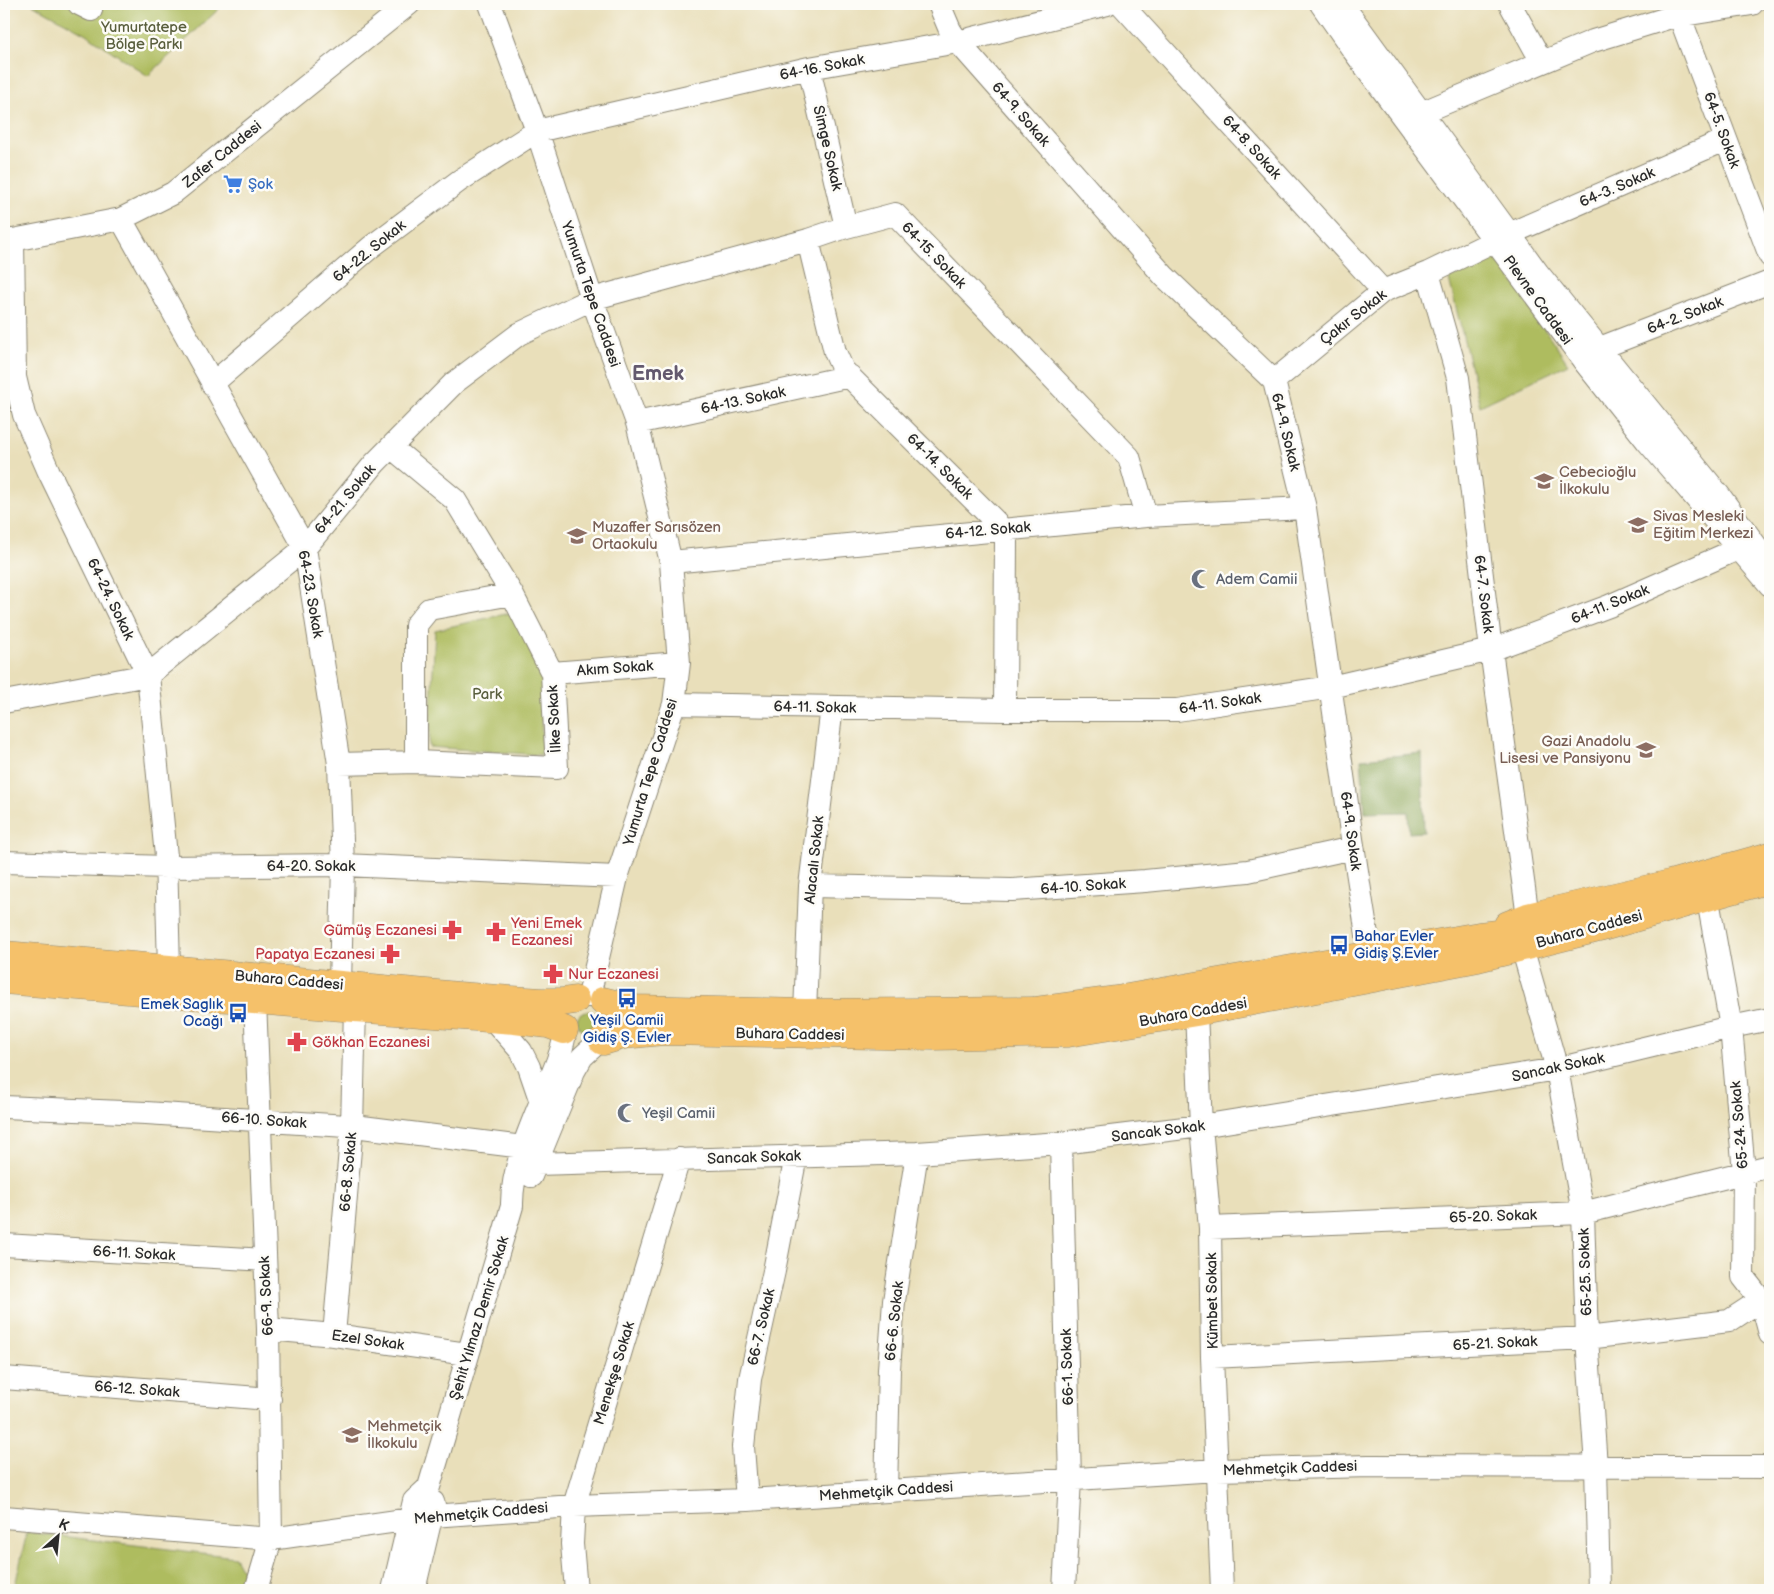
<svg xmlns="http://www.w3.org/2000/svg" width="1774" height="1594" viewBox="0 0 1774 1594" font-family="'Balsamiq Sans',sans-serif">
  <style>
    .green { fill: #aebc5e; stroke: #6c7444 }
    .forest { fill: #8aa455; stroke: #5a6840 }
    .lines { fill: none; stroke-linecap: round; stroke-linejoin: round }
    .minor-casing { stroke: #8a8572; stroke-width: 24 }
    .major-casing { stroke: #8a8572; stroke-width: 29 }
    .minor { stroke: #fff; stroke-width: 22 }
    .major { stroke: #f5c16b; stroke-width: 28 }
    .labels { text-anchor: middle; stroke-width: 5; stroke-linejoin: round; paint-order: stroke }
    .park-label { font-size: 15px; fill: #595e3d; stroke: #fdfcf7 }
    .street-label { font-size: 15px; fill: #2b2b2b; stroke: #fdfcf7 }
    .shop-label { font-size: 15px; fill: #366cbe; stroke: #fdfcf7; text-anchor: start }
    .education-label { font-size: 15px; fill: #785e54; stroke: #fdfcf7; text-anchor: start }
    .worship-label { font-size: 15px; fill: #5b616d; stroke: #fdfcf7; text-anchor: start }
    .health-label { font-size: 15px; fill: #be3a42; stroke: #fdfcf7; text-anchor: start }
    .transit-label { font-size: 15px; fill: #164399; stroke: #fdfcf7; text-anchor: start }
    .district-label { font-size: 20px; font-weight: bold; fill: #63596e; stroke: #fdfcf7 }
  </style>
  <rect width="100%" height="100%" fill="#fdfcf7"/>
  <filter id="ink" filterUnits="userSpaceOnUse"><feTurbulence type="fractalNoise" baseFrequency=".02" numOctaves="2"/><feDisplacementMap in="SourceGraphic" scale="10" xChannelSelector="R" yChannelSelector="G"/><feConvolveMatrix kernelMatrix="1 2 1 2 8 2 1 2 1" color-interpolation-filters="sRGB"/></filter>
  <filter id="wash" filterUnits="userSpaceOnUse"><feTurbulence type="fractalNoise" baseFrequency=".0096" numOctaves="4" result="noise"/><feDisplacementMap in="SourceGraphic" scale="20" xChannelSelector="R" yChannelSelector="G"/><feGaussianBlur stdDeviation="1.12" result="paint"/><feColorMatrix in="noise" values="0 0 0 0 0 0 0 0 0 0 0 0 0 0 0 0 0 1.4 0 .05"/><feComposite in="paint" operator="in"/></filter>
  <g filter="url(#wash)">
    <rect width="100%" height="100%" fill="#e9dfba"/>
    <path class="green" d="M32,4H224L148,76L86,34Z
      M1496,256L1568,364L1480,406L1449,279Z
      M510,613L523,633L543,683L541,755L429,747L435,630Z
      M577 1021a10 10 0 1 1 20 0a10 10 0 1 1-20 0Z
      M27,1532L235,1557L242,1570L241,1590H235L222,1585L219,1590H14Z"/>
    <path class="forest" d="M1422,753L1424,832L1409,833L1408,812L1365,813L1361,759Z"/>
  </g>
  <g filter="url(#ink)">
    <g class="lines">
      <defs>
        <path id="minor" d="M79,4L91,10
          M490,4L537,131L592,299L637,423L671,562L679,663L674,704L617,877L589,996
          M939,4L950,30L958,42L1164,276L1274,381L1305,508L1352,839L1370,954
          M1121,4L1383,291
          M1321,4L1353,50L1586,364L1647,441L1770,585
          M1342,4L1538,273L1719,495L1762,554
          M1510,4L1542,62
          M1675,4L1770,256
          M809,68L846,227
          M1421,113L1593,41L1671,17L1752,4
          M121,219L305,548L339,764L343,865L340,984
          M1509,234L1725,140
          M4,240H13L121,219L173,193L409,4
          M13,240L15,377L24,415L49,472L148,675L166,856L169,969
          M808,240L835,352L843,370L996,522L1006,537L1005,710
          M1428,273L1458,378L1491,650L1528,917
          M1600,348L1770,282
          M1274,381L1383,291L1428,273L1494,241
          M212,384L371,247L459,181L537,131L809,68L958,42L1107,4
          M637,423L850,376
          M671,562L1146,516L1305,508
          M552,673L679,663
          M4,702L148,675L305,548L375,463L454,383L519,334L592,299L808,240L846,227L895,214L1129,457L1146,516
          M674,704L1005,710H1177L1331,687L1491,650L1609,606L1740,548
          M416,762V625L429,609L512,594
          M339,764L416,762L557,768L552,673L512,594L455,500L391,447
          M4,862L166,867L343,865L617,877
          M810,886L1012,890L1145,881L1248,871L1353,848
          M1710,911L1731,1027L1744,1172L1743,1277L1761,1300L1770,1334
          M1526,961L1557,1069L1583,1213L1587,1338L1596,1466L1599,1590
          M255,1000L268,1329L271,1539L256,1590
          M1196,1012L1201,1126L1210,1228L1212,1357L1222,1590
          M805,1013L810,886L832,707
          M491,1017L521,1051L529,1067L541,1102
          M4,1107L146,1113L362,1127L523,1147
          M1061,1143L1070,1479L1064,1590
          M520,1161L536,1164L917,1153L1061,1143L1201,1126L1557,1069L1731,1027L1770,1019
          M531,1176L574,1071L582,1057L594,1046
          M1210,1228L1583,1213L1770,1166
          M4,1245L265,1260
          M268,1329L334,1335L467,1354
          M334,1335L352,1126L355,1008
          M1212,1357L1587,1338L1729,1321L1761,1300L1770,1299
          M4,1378L270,1399
          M886,1491L889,1369L894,1301L917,1153
          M747,1500L743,1447L750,1379L774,1271L796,1156
          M4,1517L271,1539L432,1516L574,1506L747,1500L1217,1470L1369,1466L1770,1467
          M393,1590L414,1501L429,1487L512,1206C511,1165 536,1115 551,1077C557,1063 563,1048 565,1033
          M414,1590L434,1505L433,1502
          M576,1590L572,1544L574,1506L679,1159"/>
        <path id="major" d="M1508,925L1528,917L1670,884L1770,856
          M4,955L169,969L458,996L541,1002H562L575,1000
          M4,980L355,1008L515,1020L548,1024L564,1030
          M603,1001L636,1009L805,1013L1034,1011L1122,999L1479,936L1534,930
          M603,1041L623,1035L663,1031L934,1036L1068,1033L1196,1012L1478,958L1599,928L1770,879"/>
      </defs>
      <use href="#minor" class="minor-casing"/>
      <use href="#major" class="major-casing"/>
      <use href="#minor" class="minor"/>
      <use href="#major" class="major"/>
    </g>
  </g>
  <defs>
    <symbol id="supermarket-bare" viewBox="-9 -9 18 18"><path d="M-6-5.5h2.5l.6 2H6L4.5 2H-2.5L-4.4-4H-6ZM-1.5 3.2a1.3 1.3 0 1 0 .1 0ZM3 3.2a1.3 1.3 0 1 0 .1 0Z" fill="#3f7fe0" stroke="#fdfcf7" stroke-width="2.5" paint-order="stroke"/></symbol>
    <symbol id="school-bare" viewBox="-9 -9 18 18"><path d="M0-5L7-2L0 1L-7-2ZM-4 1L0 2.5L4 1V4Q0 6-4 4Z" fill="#8d6e63" stroke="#fdfcf7" stroke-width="2.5" paint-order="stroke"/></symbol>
    <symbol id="mosque-bare" viewBox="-9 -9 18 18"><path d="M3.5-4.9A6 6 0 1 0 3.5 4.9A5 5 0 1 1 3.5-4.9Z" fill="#6b7280" stroke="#fdfcf7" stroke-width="2.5" paint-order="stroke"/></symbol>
    <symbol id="pharmacy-bare" viewBox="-9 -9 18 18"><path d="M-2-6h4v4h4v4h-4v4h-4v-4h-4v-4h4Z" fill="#e0444e" stroke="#fdfcf7" stroke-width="2.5" paint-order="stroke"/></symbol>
    <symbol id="bus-bare" viewBox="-9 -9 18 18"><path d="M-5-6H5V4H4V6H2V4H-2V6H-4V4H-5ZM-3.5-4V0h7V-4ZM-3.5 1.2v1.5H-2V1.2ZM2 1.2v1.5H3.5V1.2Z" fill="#1a4fb4" stroke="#fdfcf7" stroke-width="2.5" paint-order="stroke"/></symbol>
  </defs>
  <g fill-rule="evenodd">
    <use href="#supermarket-bare" x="219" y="170" width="28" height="28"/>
    <use href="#school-bare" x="1530" y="467" width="28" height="28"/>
    <use href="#school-bare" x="1624" y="511" width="28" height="28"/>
    <use href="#school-bare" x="563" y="522" width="28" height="28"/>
    <use href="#mosque-bare" x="1187" y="565" width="28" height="28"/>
    <use href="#school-bare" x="1632" y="736" width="28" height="28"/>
    <use href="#pharmacy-bare" x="438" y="916" width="28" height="28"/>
    <use href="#pharmacy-bare" x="482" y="918" width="28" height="28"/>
    <use href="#bus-bare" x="1325" y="931" width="28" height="28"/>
    <use href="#pharmacy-bare" x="376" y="940" width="28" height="28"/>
    <use href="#pharmacy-bare" x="539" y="960" width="28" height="28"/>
    <use href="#bus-bare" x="613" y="984" width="28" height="28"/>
    <use href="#bus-bare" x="224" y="999" width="28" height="28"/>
    <use href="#pharmacy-bare" x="283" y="1028" width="28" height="28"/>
    <use href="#mosque-bare" x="613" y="1099" width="28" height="28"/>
    <use href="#school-bare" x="338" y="1421" width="28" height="28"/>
  </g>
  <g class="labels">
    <g class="park-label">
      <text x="144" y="32">Yumurtatepe<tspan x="144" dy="17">Bölge Parkı</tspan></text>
      <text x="487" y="699">Park</text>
    </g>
    <g class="street-label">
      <text transform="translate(822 67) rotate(-11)" y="5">64-16. Sokak</text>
      <text transform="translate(1021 114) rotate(49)" y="5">64-9. Sokak</text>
      <text transform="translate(1722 130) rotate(70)" y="5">64-5. Sokak</text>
      <text transform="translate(1252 147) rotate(48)" y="5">64-8. Sokak</text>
      <text transform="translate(828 148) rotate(77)" y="5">Simge Sokak</text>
      <text transform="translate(222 154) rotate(-39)" y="5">Zafer Caddesi</text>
      <text transform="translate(1617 187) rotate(-23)" y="5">64-3. Sokak</text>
      <text transform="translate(369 251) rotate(-39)" y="5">64-22. Sokak</text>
      <text transform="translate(934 255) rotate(46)" y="5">64-15. Sokak</text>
      <text transform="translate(591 294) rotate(71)" y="5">Yumurta Tepe Caddesi</text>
      <text transform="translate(1538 300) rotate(54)" y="5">Plevne Caddesi</text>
      <text transform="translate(1685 315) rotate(-21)" y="5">64-2. Sokak</text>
      <text transform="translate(1353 317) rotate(-38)" y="5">Çakır Sokak</text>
      <text transform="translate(743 400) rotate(-12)" y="5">64-13. Sokak</text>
      <text transform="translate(1286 432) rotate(76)" y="5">64-9. Sokak</text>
      <text transform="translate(940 466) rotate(45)" y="5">64-14. Sokak</text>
      <text transform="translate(345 499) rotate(-50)" y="5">64-21. Sokak</text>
      <text transform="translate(988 530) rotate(-5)" y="5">64-12. Sokak</text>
      <text transform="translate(311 594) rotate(80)" y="5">64-23. Sokak</text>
      <text transform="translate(1484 594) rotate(83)" y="5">64-7. Sokak</text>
      <text transform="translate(111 599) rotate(64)" y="5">64-24. Sokak</text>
      <text transform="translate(1610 604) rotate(-22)" y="5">64-11. Sokak</text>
      <text transform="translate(615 668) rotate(-4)" y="5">Akım Sokak</text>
      <text transform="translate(1220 703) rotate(-8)" y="5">64-11. Sokak</text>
      <text transform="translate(815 707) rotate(1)" y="5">64-11. Sokak</text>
      <text transform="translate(554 719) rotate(-93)" y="5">İlke Sokak</text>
      <text transform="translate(650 772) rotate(-73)" y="5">Yumurta Tepe Caddesi</text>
      <text transform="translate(1351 831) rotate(82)" y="5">64-9. Sokak</text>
      <text transform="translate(814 860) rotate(-84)" y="5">Alacalı Sokak</text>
      <text x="311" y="871">64-20. Sokak</text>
      <text transform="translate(1083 886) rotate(-4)" y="5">64-10. Sokak</text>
      <text transform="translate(1589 929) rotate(-15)" y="5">Buhara Caddesi</text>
      <text transform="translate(289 980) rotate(5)" y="5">Buhara Caddesi</text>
      <text transform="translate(1193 1012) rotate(-10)" y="5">Buhara Caddesi</text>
      <text transform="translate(790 1034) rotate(1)" y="5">Buhara Caddesi</text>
      <text transform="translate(1558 1067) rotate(-12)" y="5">Sancak Sokak</text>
      <text transform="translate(264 1120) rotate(4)" y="5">66-10. Sokak</text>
      <text transform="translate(1739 1125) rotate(-95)" y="5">65-24. Sokak</text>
      <text transform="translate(1158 1131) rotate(-7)" y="5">Sancak Sokak</text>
      <text transform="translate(754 1157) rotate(-2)" y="5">Sancak Sokak</text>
      <text transform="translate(348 1172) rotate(-85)" y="5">66-8. Sokak</text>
      <text transform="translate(1493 1216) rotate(-2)" y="5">65-20. Sokak</text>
      <text transform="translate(134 1253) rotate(3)" y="5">66-11. Sokak</text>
      <text transform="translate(1585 1272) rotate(-92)" y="5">65-25. Sokak</text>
      <text transform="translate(266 1296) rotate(-93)" y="5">66-9. Sokak</text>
      <text transform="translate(1212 1301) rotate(-91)" y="5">Kümbet Sokak</text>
      <text transform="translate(479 1318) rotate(-73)" y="5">Şehit Yılmaz Demir Sokak</text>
      <text transform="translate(894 1321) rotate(-84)" y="5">66-6. Sokak</text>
      <text transform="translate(761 1327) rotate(-77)" y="5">66-7. Sokak</text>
      <text transform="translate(368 1340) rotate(8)" y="5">Ezel Sokak</text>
      <text transform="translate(1495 1343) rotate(-3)" y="5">65-21. Sokak</text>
      <text transform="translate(1067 1367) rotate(-92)" y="5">66-1. Sokak</text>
      <text transform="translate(614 1373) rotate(-73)" y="5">Menekşe Sokak</text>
      <text transform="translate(137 1389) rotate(4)" y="5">66-12. Sokak</text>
      <text transform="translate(1290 1468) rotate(-2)" y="5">Mehmetçik Caddesi</text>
      <text transform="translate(886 1491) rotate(-4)" y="5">Mehmetçik Caddesi</text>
      <text transform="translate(481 1513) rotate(-5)" y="5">Mehmetçik Caddesi</text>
    </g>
    <g class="shop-label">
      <text x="248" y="189">Şok</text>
    </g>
    <g class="education-label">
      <text x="1559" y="477">Cebecioğlu<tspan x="1559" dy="17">İlkokulu</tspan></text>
      <text x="1653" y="521">Sivas Mesleki<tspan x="1653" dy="17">Eğitim Merkezi</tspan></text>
      <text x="592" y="532">Muzaffer Sarısözen<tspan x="592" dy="17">Ortaokulu</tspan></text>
      <text x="1631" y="746" text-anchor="end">Gazi Anadolu<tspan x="1631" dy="17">Lisesi ve Pansiyonu</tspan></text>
      <text x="367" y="1431">Mehmetçik<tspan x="367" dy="17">İlkokulu</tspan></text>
    </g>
    <g class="worship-label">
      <text x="1216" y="584">Adem Camii</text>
      <text x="642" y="1118">Yeşil Camii</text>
    </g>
    <g class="health-label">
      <text x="511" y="928">Yeni Emek<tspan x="511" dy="17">Eczanesi</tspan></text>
      <text x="437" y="935" text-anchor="end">Gümüş Eczanesi</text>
      <text x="375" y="959" text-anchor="end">Papatya Eczanesi</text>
      <text x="568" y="979">Nur Eczanesi</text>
      <text x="312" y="1047">Gökhan Eczanesi</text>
    </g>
    <g class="transit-label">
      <text x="1354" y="941">Bahar Evler<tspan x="1354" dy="17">Gidiş Ş.Evler</tspan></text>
      <text x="223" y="1009" text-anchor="end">Emek Saglık<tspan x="223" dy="17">Ocağı</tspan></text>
      <text x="627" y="1025" text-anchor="middle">Yeşil Camii<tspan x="627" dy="17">Gidiş Ş. Evler</tspan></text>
    </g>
    <g class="district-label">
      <text x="658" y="380">Emek</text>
    </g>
  </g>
  <rect width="1774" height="1594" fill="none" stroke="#fdfcf7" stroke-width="20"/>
  <g transform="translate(58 1536) rotate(27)" stroke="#fdfcf7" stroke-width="4" paint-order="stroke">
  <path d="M0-4L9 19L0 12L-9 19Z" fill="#2b2b2b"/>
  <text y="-8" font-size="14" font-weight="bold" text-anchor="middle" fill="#2b2b2b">K</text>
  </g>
</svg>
